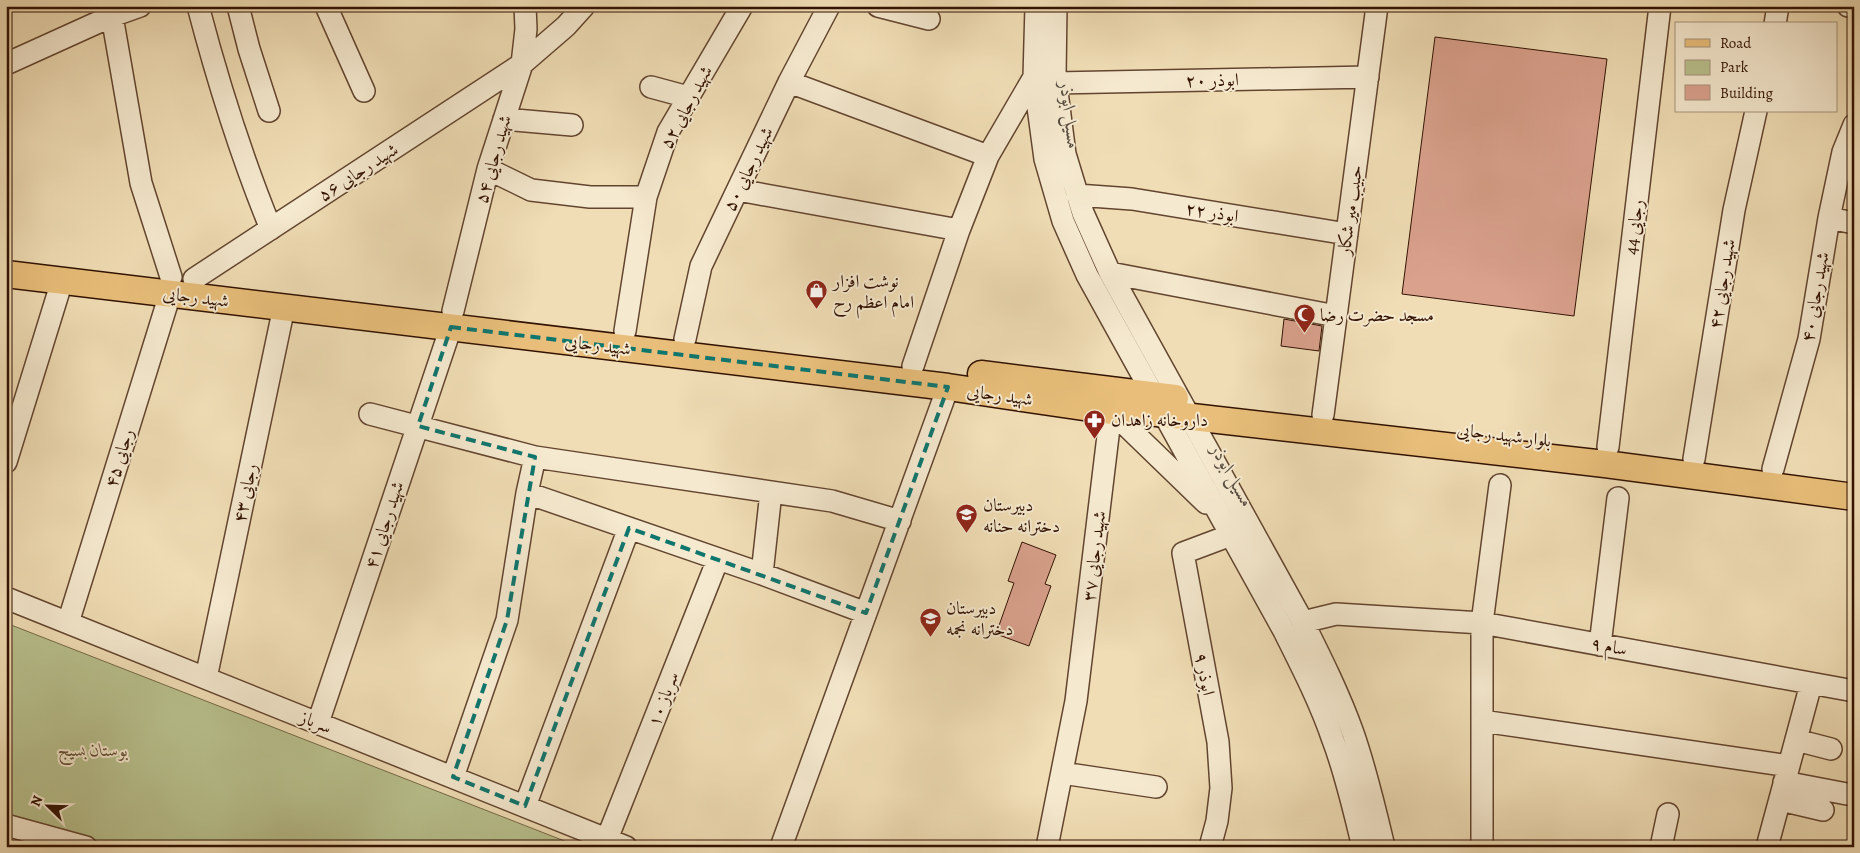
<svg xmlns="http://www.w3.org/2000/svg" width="1860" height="853" viewBox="0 0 1860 853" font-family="Alegreya,Amiri,serif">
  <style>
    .green { fill: #b8c18e; stroke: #756a48 }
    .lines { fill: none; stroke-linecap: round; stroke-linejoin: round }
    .canal { stroke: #9cbab6; stroke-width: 15 }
    .building { fill: #daa18d; stroke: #321202 }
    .minor-casing { stroke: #62452f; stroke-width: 24 }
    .major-casing { stroke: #321202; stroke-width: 29 }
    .minor { stroke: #f5e9cf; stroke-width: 21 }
    .major { stroke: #e8be7a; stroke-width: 26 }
    .marked { fill: none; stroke: #0f766e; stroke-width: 4; stroke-dasharray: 10 6; stroke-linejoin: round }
    .labels { text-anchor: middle; stroke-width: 4; stroke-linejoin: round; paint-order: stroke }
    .street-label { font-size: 18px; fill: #321202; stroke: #f5e9cf }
    .poi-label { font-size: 18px; fill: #321202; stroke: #f5e9cf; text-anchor: start }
    .park-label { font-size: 18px; font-style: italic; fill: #614f33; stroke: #f5e9cf }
    .water-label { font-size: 19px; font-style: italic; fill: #574d41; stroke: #f5e9cf }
  </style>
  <rect width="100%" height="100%" fill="#f0ddb5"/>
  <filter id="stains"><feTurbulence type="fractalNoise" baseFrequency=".004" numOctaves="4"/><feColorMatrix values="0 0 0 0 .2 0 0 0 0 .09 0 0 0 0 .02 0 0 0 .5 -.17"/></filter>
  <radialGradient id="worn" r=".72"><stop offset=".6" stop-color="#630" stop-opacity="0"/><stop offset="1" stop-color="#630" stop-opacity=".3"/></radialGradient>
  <path class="green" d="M6,623L580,847H118L6,816Z"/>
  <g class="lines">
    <path class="canal" d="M1067,198C1076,228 1091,258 1106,286"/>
  </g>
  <path class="building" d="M1435,37L1607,59L1574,316L1402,294Z
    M1284,319L1322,326L1319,351L1281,346Z
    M1022,542L1056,555L1045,584L1051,586L1029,646L996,634L1014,583L1008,581Z"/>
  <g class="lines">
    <defs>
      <path id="minor" d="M105,6L112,16L141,183L171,277
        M198,6C218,82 241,156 271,229
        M238,6L249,49L269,111
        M326,6L364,91
        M878,6L929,19
        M1036,6L1034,77L1045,159L1063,221L1087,275L1284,631C1302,667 1320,702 1333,740C1346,774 1354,811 1363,847
        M1056,6L1055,76L1065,154L1083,213L1110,273L1303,622C1321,658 1339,694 1353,733C1366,770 1375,809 1384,847
        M1848,6L1854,7
        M1775,24L1778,6
        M6,64L112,16L140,6
        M789,82L988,156
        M1055,83L1368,77
        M651,87L688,97
        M504,119L572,125
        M488,169L531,190L590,197H646
        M738,190L959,230
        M1077,195L1132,199L1347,234
        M1829,218L1854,223
        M1110,273L1336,316
        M194,279L522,64L566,26L584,6
        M453,311L488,169L522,64L526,29L525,6
        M625,331L646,197L668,132L742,6
        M685,339L701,266L789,82L829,6
        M913,366L959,230L988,156L1034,77
        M1111,411L1206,503
        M370,414L535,457L832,501L900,521
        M1323,415L1377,6
        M1608,447L1660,6
        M1694,459L1734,210L1756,111
        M6,462L62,281
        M1773,469L1809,339L1829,218L1843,152L1854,125
        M527,493L762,574L866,613
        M762,574L771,492
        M6,598L626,847
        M1303,622L1336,614L1482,623L1854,691
        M68,623L170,294
        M1600,645L1618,498
        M206,678L284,307
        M1482,721L1789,766
        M318,723L451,327
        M1796,740L1831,749
        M1062,773L1156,787
        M453,777L507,620L527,493L535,457
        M1784,782L1847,794
        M1780,800L1823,810
        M525,806L629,528
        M6,825L86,847
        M607,839L718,559
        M781,847L948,387
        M1047,847L1076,701L1111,411
        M1210,847L1217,821L1221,788L1218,742L1183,553L1231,535
        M1482,847V623L1500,485
        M1661,847L1668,814
        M1767,847L1811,684"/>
      <path id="major" d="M6,274L948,387L1111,411L1157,413L1605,464L1854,497
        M981,374L1175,398"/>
    </defs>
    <use href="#minor" class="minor-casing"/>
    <use href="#major" class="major-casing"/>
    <use href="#minor" class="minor"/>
    <use href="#major" class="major"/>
  </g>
  <path class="marked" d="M451,327L948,387L866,613L629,528L525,806L453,777L507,620L535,457L418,426Z"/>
  <defs>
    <symbol id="shop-pin" viewBox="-11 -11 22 30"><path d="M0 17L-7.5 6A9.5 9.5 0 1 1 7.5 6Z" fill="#8f2418" stroke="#f5e9cf"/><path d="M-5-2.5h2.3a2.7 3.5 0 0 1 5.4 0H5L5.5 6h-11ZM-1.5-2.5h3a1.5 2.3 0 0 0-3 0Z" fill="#fff"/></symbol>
    <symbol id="mosque-pin" viewBox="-11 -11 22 30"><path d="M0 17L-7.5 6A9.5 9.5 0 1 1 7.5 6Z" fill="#8f2418" stroke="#f5e9cf"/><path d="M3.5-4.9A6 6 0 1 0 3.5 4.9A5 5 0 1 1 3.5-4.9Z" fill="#fff"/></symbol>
    <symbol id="pharmacy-pin" viewBox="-11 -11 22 30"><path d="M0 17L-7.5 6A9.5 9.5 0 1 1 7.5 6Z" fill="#8f2418" stroke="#f5e9cf"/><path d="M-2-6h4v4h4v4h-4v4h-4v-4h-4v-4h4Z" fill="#fff"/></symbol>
    <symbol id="school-pin" viewBox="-11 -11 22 30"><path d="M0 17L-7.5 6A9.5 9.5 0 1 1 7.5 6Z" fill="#8f2418" stroke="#f5e9cf"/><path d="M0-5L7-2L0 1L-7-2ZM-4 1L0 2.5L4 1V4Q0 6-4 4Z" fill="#fff"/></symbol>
  </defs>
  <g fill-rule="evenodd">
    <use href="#shop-pin" x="804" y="278" width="25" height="34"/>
    <use href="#mosque-pin" x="1292" y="302" width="25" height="34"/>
    <use href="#pharmacy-pin" x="1082" y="408" width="25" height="34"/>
    <use href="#school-pin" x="954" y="502" width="25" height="34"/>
    <use href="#school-pin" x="918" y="606" width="25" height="34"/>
  </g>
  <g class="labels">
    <g class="street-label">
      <text transform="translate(1212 80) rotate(-1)" y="6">ابوذر ۲۰</text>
      <text transform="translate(686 107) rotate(-62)" y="6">شهید رجایی ۵۲</text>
      <text transform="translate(493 159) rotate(-74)" y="6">شهید رجایی ۵۴</text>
      <text transform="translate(748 169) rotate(-64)" y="6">شهید رجایی ۵۰</text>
      <text transform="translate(358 172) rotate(-33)" y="6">شهید رجایی ۵۶</text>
      <text transform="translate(1350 210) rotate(-82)" y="6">حبیب میر شکار</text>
      <text transform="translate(1212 212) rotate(9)" y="6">ابوذر ۲۲</text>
      <text transform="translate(1634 227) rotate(-83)" y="6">رجایی 44</text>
      <text transform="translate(1722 284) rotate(-81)" y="6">شهید رجایی ۴۲</text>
      <text transform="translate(196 297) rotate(7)" y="6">شهید رجایی</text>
      <text transform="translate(1815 297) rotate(-80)" y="6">شهید رجایی ۴۰</text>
      <text transform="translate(598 345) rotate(7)" y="6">شهید رجایی</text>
      <text transform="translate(1000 395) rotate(8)" y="6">شهید رجایی</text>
      <text transform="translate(1504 435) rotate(7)" y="6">بلوار شهید رجایی</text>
      <text transform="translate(119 458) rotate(-73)" y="6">رجایی ۴۵</text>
      <text transform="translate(245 493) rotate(-78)" y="6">رجایی ۴۳</text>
      <text transform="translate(384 525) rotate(-72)" y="6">شهید رجایی ۴۱</text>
      <text transform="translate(1094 556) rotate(-83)" y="6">شهید رجایی ۳۷</text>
      <text transform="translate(1609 646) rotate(11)" y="6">سام ۹</text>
      <text transform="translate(1205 674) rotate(79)" y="6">ابوذر ۹</text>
      <text transform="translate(663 699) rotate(-69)" y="6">سرباز ۱۰</text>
      <text transform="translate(316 722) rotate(22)" y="6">سرباز</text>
    </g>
    <g class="poi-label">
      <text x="833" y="287">نوشت افزار<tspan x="833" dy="21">امام اعظم رح</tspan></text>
      <text x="1320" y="321">مسجد حضرت رضا</text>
      <text x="1111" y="426">داروخانه زاهدان</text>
      <text x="983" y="511">دبیرستان<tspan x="983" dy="21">دخترانه حنانه</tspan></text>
      <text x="946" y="614">دبیرستان<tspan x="946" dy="21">دخترانه نجمه</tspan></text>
    </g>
    <g class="park-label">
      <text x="93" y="756">بوستان بسیج</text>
    </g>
    <g class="water-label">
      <text transform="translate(1071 115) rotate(83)" y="7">مسیل ابوذر</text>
      <text transform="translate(1233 475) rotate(61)" y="7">مسیل ابوذر</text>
    </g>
  </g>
  <rect width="1860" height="853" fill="none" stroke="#f0ddb5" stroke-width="25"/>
  <rect x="8" y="8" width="1845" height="838" fill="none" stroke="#321202" stroke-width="2.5"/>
  <rect x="12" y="12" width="1835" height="828" fill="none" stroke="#321202"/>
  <rect x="1675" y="22" width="162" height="90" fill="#f5e9cf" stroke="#a7937d"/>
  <rect x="1685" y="39" width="25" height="8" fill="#e8be7a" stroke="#a7937d"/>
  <text x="1720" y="48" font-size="15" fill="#321202">Road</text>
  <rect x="1685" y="60" width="25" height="15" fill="#b8c18e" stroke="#a7937d"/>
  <text x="1720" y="72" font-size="15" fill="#321202">Park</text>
  <rect x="1685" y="85" width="25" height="15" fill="#daa18d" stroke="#a7937d"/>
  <text x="1720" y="98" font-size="15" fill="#321202">Building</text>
  <g transform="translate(48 806) rotate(293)" stroke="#f5e9cf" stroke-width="4" paint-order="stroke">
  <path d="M0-4L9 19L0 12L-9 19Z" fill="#321202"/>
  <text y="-8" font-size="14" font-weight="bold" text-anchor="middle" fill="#321202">N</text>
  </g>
  <rect width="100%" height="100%" filter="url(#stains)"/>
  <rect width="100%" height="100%" fill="url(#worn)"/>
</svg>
